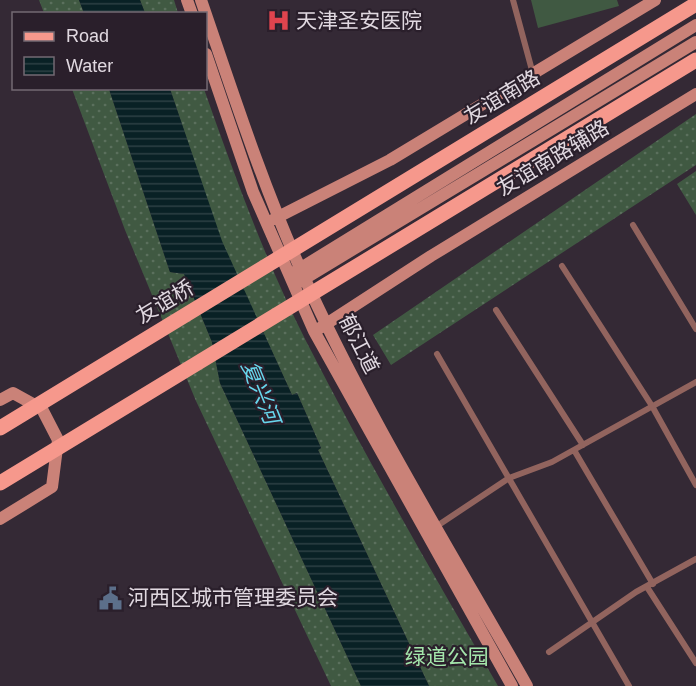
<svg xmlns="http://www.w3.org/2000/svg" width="696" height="686" viewBox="0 0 696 686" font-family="Helvetica,'Noto Sans SC',sans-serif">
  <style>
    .grass { fill: url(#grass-dots) }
    .garden { fill: #405942 }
    .water { fill: url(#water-rules) }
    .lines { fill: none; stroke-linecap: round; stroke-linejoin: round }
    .lane { stroke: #92645e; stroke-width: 6 }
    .secondary { stroke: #ca8278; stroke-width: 12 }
    .primary { stroke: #f6988c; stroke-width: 15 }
    .labels { text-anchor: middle; stroke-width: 4.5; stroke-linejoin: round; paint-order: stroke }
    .poi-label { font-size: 21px; fill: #e0d8e0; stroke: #2a1f2b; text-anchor: start }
    .street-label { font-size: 21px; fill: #e0d8e0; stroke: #2a1f2b }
    .park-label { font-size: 21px; fill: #a4e6ab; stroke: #2a1f2b }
    .water-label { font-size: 22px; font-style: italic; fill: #67d6ec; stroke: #2a1f2b }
  </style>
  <defs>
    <pattern id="grass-dots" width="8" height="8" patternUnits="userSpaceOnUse" patternTransform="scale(1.5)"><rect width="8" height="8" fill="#405942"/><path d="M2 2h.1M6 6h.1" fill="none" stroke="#5b705d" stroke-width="1.8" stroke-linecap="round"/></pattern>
    <pattern id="water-rules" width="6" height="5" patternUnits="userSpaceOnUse" patternTransform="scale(1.5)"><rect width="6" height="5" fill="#092125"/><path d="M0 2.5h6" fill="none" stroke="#2d4044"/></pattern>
  </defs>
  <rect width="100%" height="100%" fill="#342935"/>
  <path class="grass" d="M39,0H79L84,13H44Z
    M140,0H174L178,13H145Z
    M72,89H109L170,272L184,274L212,342L220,383L361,686H331L196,401L125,230Z
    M170,89H204C234,174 265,260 306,341C366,458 432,572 498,686H429L318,450L321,448L297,393L292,395L221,241Z
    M696,114V165L391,365L373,335Z
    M696,171V215L677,184Z"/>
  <path class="garden" d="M531,0H617L619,6L538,28Z"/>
  <path class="water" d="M79,0H140L145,13H84Z
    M109,89H170L222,241L292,395L297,393L321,448L318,450L429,686H361L220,383L212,342L184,274L170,272Z"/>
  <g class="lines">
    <path class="lane" d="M513,0L533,74
      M633,225L696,329
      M562,266L652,406L696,485
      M496,310L583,445
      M437,354L629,686
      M574,450L653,584
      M437,526L509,478L552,462L696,382
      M647,587L696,663
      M549,652L636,592L696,559"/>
    <path class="secondary" d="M187,0L192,14
      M201,0C232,90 261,181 300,268C364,412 449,548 527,686
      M206,54L253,192L314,331L512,686
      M274,219L390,160L655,0
      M296,271L696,25
      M299,282L696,42
      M320,328L431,256L696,94
      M0,400L13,393L42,409L58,440L52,487L0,519"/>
    <path class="primary" d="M0,428L696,4
      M0,483L696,60"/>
  </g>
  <defs>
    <symbol id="hospital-bare" viewBox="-9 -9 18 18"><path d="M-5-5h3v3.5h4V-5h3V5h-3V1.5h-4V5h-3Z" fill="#e0444e" stroke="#2a1f2b" stroke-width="2.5" paint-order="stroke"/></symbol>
    <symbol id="civic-bare" viewBox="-9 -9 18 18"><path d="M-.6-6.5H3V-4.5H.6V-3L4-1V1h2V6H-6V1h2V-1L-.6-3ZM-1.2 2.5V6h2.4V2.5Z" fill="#5c6f8a" stroke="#2a1f2b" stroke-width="2.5" paint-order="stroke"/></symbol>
  </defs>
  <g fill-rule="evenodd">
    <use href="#hospital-bare" x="262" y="4" width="33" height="33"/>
    <use href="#civic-bare" x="94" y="582" width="33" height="33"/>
  </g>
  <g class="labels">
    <g class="poi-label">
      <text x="296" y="28">天津圣安医院</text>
      <text x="128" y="605">河西区城市管理委员会</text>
    </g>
    <g class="street-label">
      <text transform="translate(502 97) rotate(-31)" y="7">友谊南路</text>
      <text transform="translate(553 158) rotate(-31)" y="7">友谊南路辅路</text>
      <text transform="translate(165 302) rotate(-31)" y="7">友谊桥</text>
      <text transform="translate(359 344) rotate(63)" y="7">郁江道</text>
    </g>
    <g class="park-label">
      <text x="447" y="664">绿道公园</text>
    </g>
    <g class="water-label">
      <text transform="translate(261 392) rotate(68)" y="8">复兴河</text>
    </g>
  </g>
  <rect x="12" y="12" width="195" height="78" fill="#2a1f2b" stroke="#736973" stroke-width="1.5"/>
  <rect x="24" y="32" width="30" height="9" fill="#f6988c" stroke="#736973" stroke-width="1.5"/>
  <text x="66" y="42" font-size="18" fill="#e0d8e0">Road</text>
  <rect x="24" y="57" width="30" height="18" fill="url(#water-rules)" stroke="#736973" stroke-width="1.5"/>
  <text x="66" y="72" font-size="18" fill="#e0d8e0">Water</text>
</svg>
